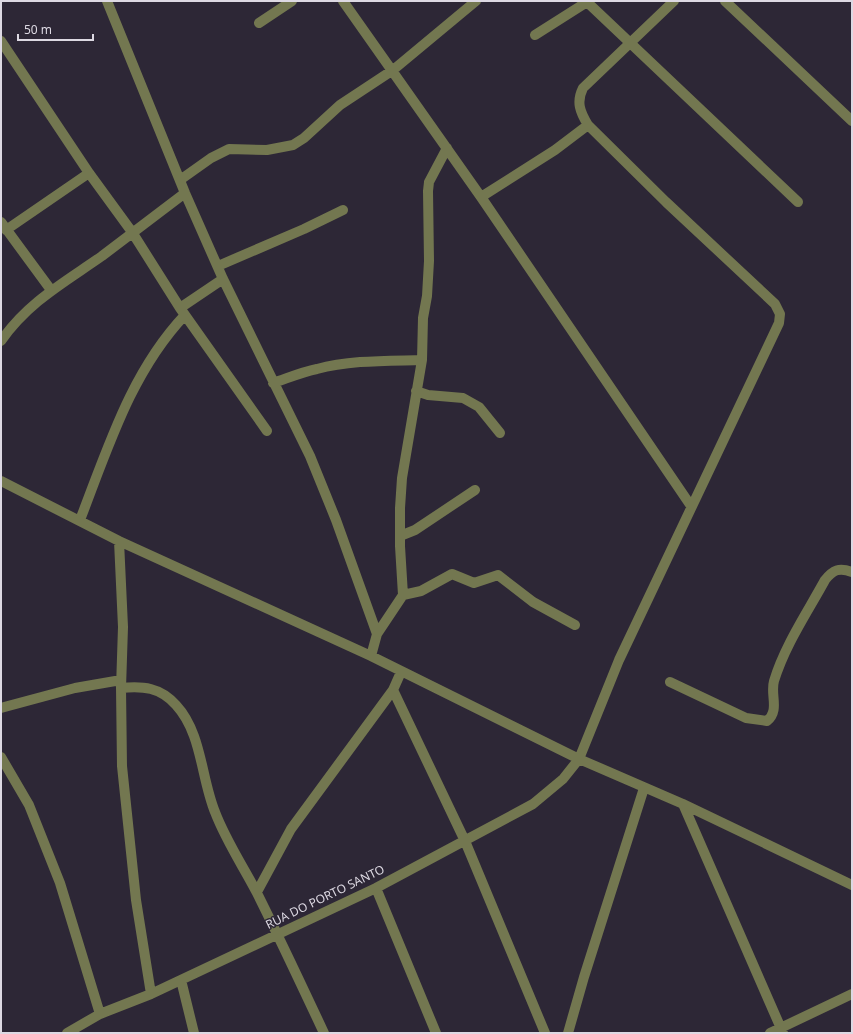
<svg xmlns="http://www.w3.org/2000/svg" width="853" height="1034" viewBox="0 0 853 1034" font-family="'Noto Sans',sans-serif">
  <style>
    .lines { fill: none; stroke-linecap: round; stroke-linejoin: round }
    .minor { stroke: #737750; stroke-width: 10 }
    .labels { text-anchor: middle; stroke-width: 3; stroke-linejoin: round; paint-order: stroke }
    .street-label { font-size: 12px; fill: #ddd9e3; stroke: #2d2736 }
  </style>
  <rect width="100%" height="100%" fill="#2d2736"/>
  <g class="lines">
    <path class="minor" d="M107,1L185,193L223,279L310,456L336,520L377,634L371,656
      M343,1L481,197L691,506
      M586,1L798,202
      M725,1L852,121
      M259,23L292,1
      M535,35L587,2
      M1,41L89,173L132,232L180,308L267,431
      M180,180L211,158L229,149L267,150L293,145L304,138L340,105L393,70L476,1
      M481,197L555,150L588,125
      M1,222L51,290
      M6,230L89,173
      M218,266L304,229L343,210
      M180,308L223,279
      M1,341C28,302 65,282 102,256C130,235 157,214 185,193
      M273,383C288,378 302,372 317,369C350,360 388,361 422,360
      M416,391L428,395L463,398L479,407L500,433
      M1,481L119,541L371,656L579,759L683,804L852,885
      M80,520C108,448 131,372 185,315
      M400,536L415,530L475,490
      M119,541L123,627L121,688L122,766L136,900L151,994
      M403,595L421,591L452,574L474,583L498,575L533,602L575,625
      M377,634L403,595L400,546V508L402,478L422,360L423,318L427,296L429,261L428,191L429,182L447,148
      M401,672L393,690L465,841L545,1033
      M670,682L746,718L767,721C780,710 770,695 774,681C785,645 807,613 825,580C833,570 839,567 852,572
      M121,688C143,686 160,687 176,705C202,733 201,778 215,812C226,841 243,866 257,893C280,939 302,986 324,1033
      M1,708L75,688L121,680
      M1,757L29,805L60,883L100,1014
      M683,804L783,1033
      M376,888L436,1033
      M257,892L291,829L393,690
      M181,980L194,1033
      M67,1033L100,1014L151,994L376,888L533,804L563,779L579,759L619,660L779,323L780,314L775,304L666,202L588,125C580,112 576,102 583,88L674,1
      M568,1033L584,977L644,788
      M770,1033L852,994"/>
  </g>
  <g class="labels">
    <g class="street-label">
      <text transform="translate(325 897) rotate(-26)" y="4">RUA DO PORTO SANTO</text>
    </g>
  </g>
  <rect width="853" height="1034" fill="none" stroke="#ddd9e3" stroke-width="4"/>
  <path d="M18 34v6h75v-6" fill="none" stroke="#ddd9e3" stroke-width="2"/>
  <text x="24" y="34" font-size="12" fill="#ddd9e3" stroke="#2d2736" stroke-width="3" paint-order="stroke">50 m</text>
</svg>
